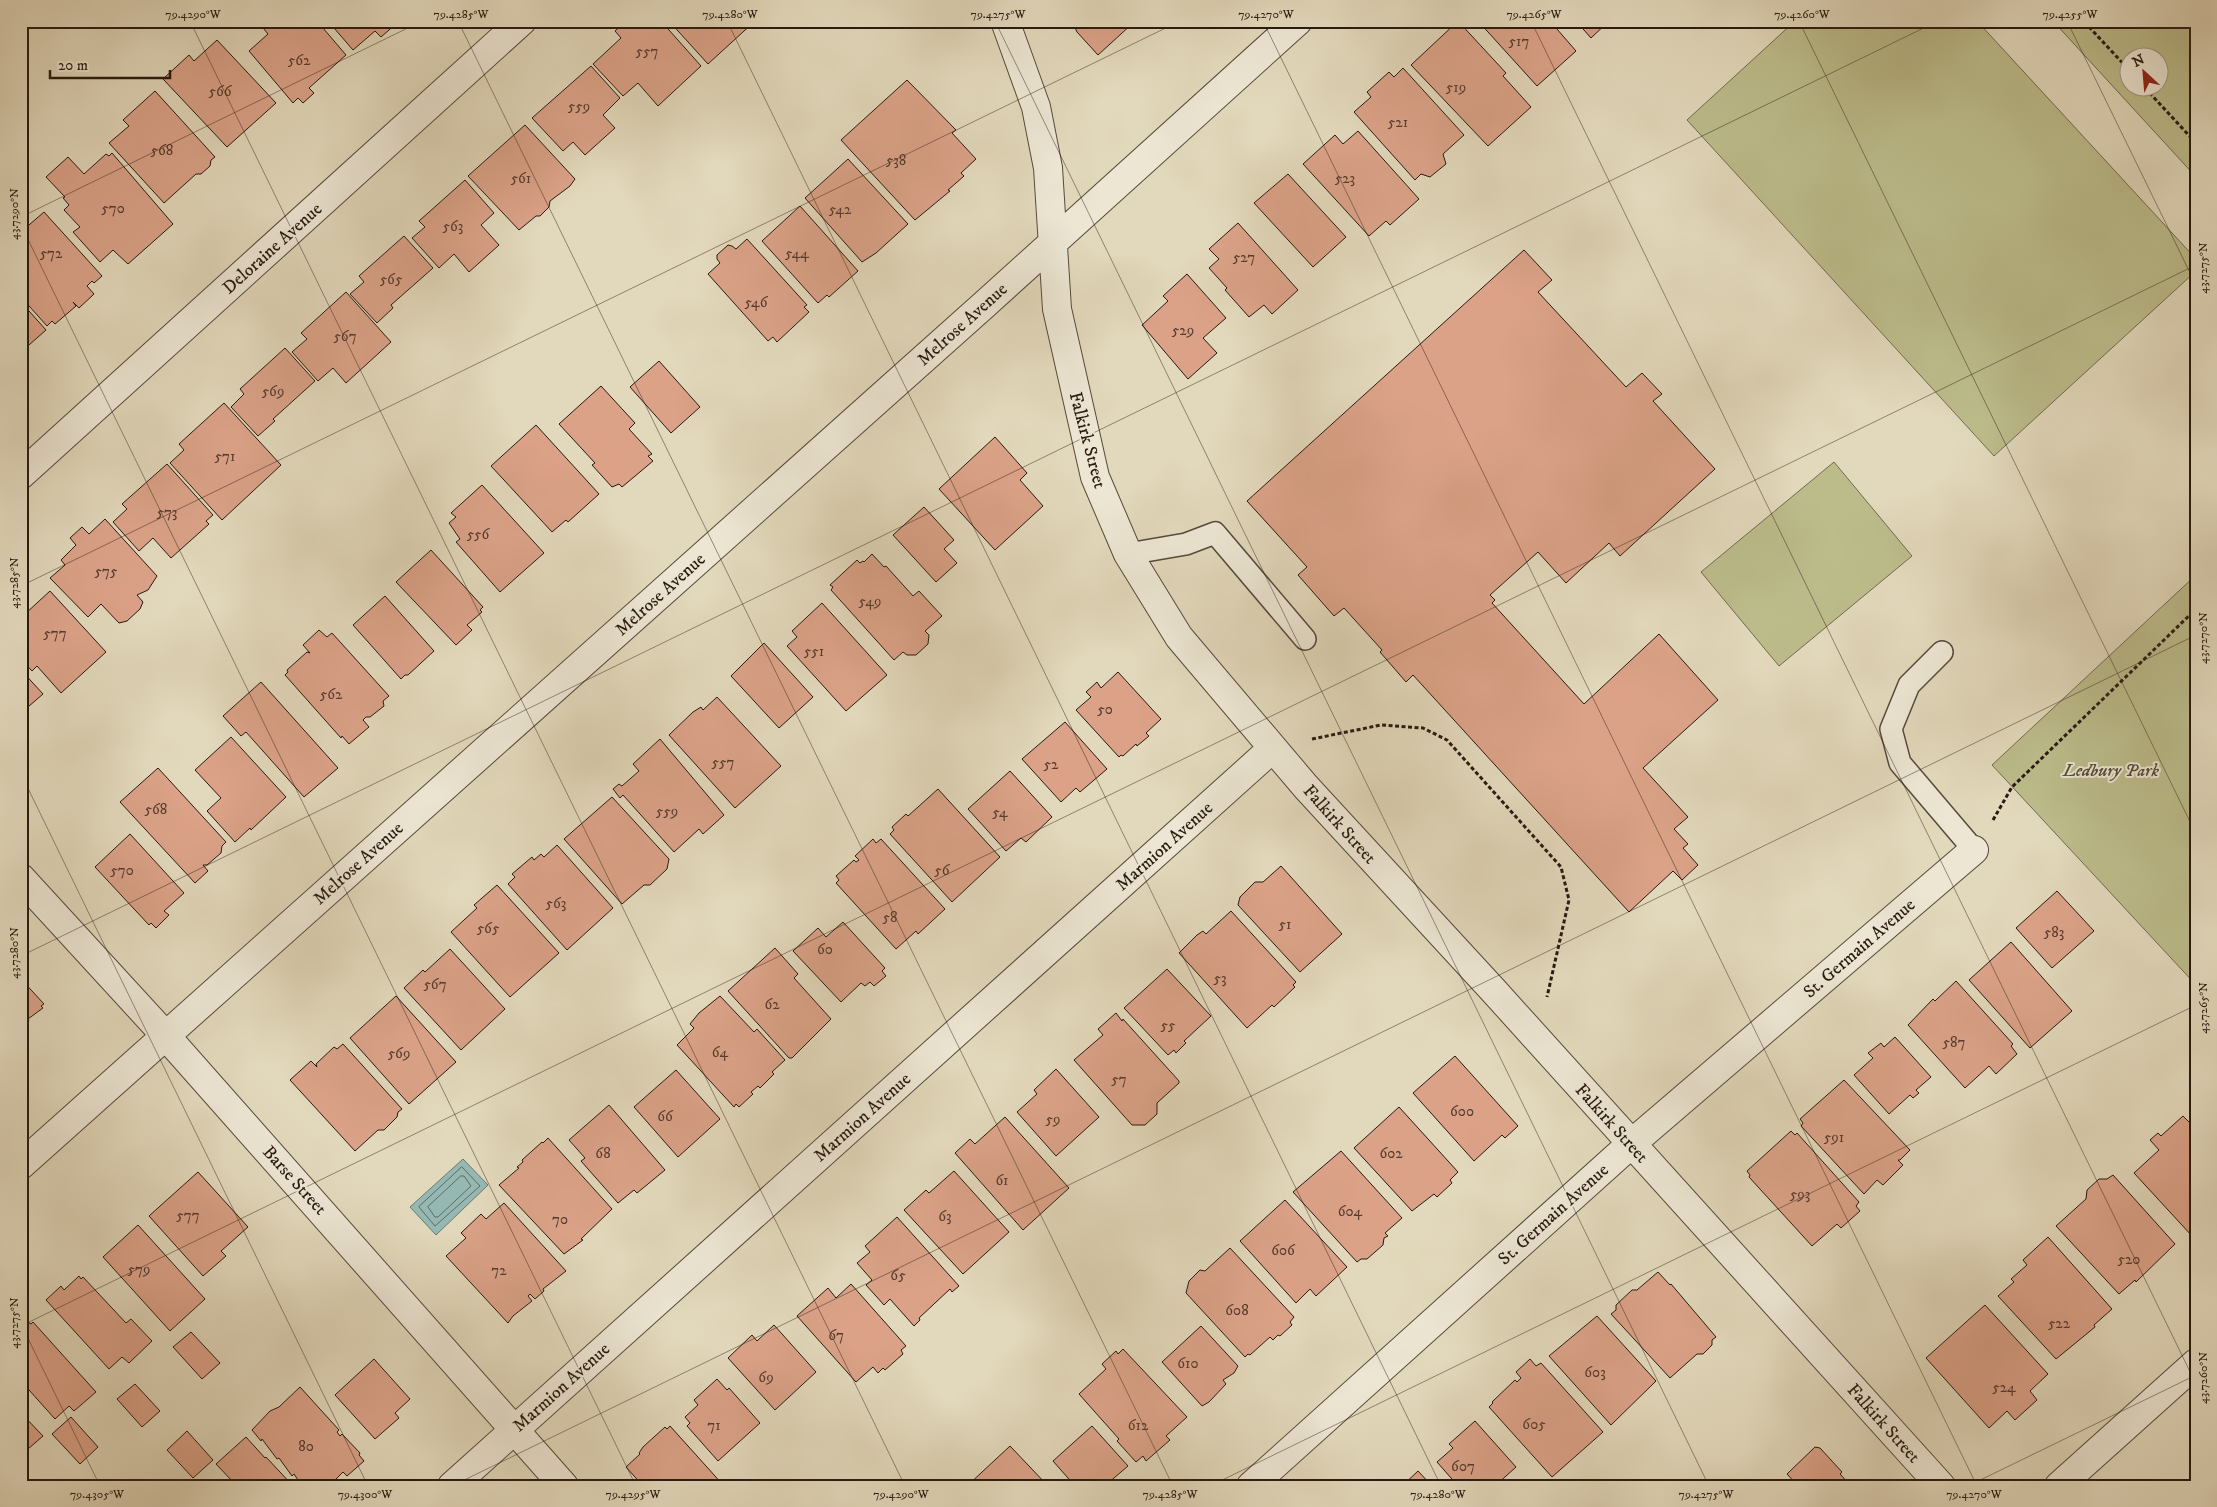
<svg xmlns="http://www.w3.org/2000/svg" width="2217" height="1507" viewBox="0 0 2217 1507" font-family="'IM FELL DW Pica',serif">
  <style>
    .green { fill: #bcbc8b; stroke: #726a4e; fill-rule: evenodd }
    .water { fill: #95b9b2; stroke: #6a7972 }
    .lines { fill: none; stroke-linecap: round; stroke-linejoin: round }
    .shore { stroke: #5f6962; stroke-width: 1 }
    .building { fill: #dba288; stroke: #291911 }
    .lane-casing { stroke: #57493c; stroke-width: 24 }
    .street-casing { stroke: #57493c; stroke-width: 30 }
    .path { stroke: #291911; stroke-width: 3; stroke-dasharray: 4 2.5; stroke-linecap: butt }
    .lane { stroke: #ece6d3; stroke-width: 21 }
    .street { stroke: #ece6d3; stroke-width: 28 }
    .ticks { fill: none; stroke: #291911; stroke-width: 1; stroke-opacity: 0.45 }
    .labels { text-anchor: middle; stroke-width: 4; stroke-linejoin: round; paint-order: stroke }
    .number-label { font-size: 15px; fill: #563b2f }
    .street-label { font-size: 18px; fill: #291911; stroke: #ece6d3 }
    .park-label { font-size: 18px; font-style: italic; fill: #554a36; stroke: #ece6d3 }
    .neatline { fill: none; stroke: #291911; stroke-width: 2 }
    .ticks-label { font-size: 12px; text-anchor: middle; fill: #291911 }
  </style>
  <rect width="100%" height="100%" fill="#e2d8bb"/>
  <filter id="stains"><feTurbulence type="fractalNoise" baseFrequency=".004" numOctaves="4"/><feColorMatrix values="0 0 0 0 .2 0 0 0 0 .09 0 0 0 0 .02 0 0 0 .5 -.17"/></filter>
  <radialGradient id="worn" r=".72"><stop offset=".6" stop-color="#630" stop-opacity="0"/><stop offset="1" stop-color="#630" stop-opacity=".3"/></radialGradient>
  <path class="green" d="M1795,21H1977L2196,259V271L1994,456L1687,120Z
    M2053,21H2196V177ZM2130,58H2160V88H2130Z
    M1834,462L1912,556L1779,666L1701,572Z
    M2196,575V985L1992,765Z"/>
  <path class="water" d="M463,1159L488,1185L436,1235L410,1207Z"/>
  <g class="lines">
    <path class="shore" d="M462,1167L480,1186L435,1226L419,1207Z
      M461,1176H464L471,1186L438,1217H435L428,1207Z"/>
  </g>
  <path class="building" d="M261,21H317L346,55L309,88L314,93L303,103L298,98L293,103L249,51L268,34L259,23Z
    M328,21H396L397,23L381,37L375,31L353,50Z
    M626,21H661L701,66L658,106L638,83L623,96L593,64L621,38L615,31Z
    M669,21H755L708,64Z
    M1072,21H1131L1133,23L1098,55L1077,32Z
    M1458,21L1506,73L1503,76L1531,107L1488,146L1411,65Z
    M1478,21H1550L1576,51L1537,86Z
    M1576,21H1609L1591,38Z
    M217,40L276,103L227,147L163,79L189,55L194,61Z
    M591,66L620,98L603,115L615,128L585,155L573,142L563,151L532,118Z
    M1403,68L1464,135L1443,154L1446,164L1430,177L1421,174L1415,180L1354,112L1371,97L1367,92L1389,72L1394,77Z
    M907,80L956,130L952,133L976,159L961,173L964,176L948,190L950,191L915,220L841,140Z
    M155,91L215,157L211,160L210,166L201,174H196L164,203L109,143L129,126L123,120Z
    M525,125L575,179L570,186L550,201L549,207L540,216H536L519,230L468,176Z
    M1358,131L1419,199L1390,225L1386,221L1369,236L1303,164L1335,135L1343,144Z
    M112,153L173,224L128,264L113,250L100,262L73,232L80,227L64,210L69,205L63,198L65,197L46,177L68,157L84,174L106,154L109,156Z
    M848,159L908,224L876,253L862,262L805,198Z
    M1288,174L1346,237L1313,267L1254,203Z
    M465,180L494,213L481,225L499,245L469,272L454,254L439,268L412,238L425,227L419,221Z
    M800,206L858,271L829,297L827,295L818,303L762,241Z
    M44,212L102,276L94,283L92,281L87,286L94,294L79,308L73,302L76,306L55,324L52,321L47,326L21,297V229L22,231Z
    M1238,223L1298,290L1272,314L1264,305L1249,317L1225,290L1227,288L1209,268L1219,259L1209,249Z
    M404,236L433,268L391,305L393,308L377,323L350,294L364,282L359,276Z
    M747,239L807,305L804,307L809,312L777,342L773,337L768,341L708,274L720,263L717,259V255L728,245L732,246L736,249Z
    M1524,250L1552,280L1538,292L1626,387L1642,373L1662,394L1653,401L1715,469L1620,556L1609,543L1566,583L1538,552L1490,595L1495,600L1492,603L1584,704L1659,634L1718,700L1643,768L1688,817L1674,829L1688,844L1683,848L1698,865L1682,880L1673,871L1629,912L1413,675L1406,682L1380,652L1382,650L1344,608L1334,616L1298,575L1307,567L1247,501Z
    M1187,274L1226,318L1203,338L1217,353L1188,379L1142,325L1168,301L1163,296Z
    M346,292L391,342L346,383L333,368L318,381L292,352L307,339L301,333Z
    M21,302L46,330L21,352Z
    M285,348L315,381L273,419L275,421L258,436L231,407L244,394L240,389Z
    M659,361L700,407L671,433L630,387Z
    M601,386L635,423L629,429L652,454L648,456L653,461L622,487L619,484L612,487L592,465L595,463L559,424Z
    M224,403L281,465L222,520L170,463L184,450L179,444Z
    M536,425L599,494L568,522L566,520L552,532L491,466Z
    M995,437L1027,473L1020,480L1043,506L995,550L939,489Z
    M167,464L213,515L206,521L209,524L171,558L153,538L139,551L113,522L127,509L122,504Z
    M482,485L544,553L500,592L456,542L460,539L449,523L456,517L451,513Z
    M924,507L954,540L944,549L957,563L936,582L893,535Z
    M105,519L157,576L148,590L137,595L143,602L140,609L127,621L119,623L101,604L88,617L50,578L65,565L61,560L76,545L70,538L82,527L89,534Z
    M431,550L483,607L480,610L482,612L467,625L472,630L456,645L396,582Z
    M872,554L884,567L886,566L913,596L919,591L942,616L925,631L929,635L928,644L916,655H907L903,652L894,660L831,590L833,587L830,585L857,560L860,563L863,561L864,562Z
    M50,591L106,652L61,693L37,666L32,671L21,659V610L25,614Z
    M385,596L434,651L408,675H405L401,679L353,625Z
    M822,603L887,675L846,711L787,646L797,637L792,631Z
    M319,630L327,637L332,633L389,696L383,701L384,706L370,717H366L363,720L369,727L349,744L342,736L341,738L285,675L288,672L287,670L307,652L310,653L303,645Z
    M764,643L813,697L779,728L731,676Z
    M21,670L43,694L21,713Z
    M1118,672L1161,719L1146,733L1149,736L1137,746L1136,744L1123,756L1121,755L1119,757L1076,710L1091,697L1086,692L1097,682L1101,688Z
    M261,682L338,768L304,797L246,732L241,736L223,716Z
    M717,697L781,766L735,808L669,735L693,712L701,707L703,710Z
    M1065,722L1107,769L1080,792L1076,788L1061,802L1022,759Z
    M231,737L286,797L251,830L250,828L235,842L207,811L221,798L195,770Z
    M660,739L724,815L703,834L699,829L674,852L623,795L620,798L613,789L619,784L622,786L639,771L633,764Z
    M158,768L226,842L222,846L221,853L207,865H203L208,871L195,883L120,802Z
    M1010,771L1052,817L1026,842L1021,838L1006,851L968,809Z
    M938,789L1000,857L952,902L890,834L894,830L892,827L906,814L908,816Z
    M612,797L669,859L667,869L650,885H644L622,904L564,839Z
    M130,834L184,893L164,911L169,915L156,928L151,923L149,925L95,867Z
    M873,839L876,843L881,839L945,909L918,934L916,931L896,949L836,883L839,880L836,876L854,860L856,862L859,860L855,856Z
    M557,845L613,908L567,950L508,884L515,877L512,874L532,857L534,860L541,854L544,857Z
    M1281,866L1342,934L1300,972L1238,905L1240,897L1255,882H1263Z
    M497,885L559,953L510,997L451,932L477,908L474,905Z
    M2057,891L2094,931L2052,968L2016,928Z
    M1231,911L1296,982L1293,985L1295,987L1274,1007L1272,1005L1247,1028L1179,953L1197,935L1203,931L1206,934Z
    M843,922L885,968L882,971L886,976L874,986L870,982L865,986L861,983L841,1002L793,951L818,928L826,937Z
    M2011,942L2072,1011L2030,1048L1969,980Z
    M775,948L798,974L794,978L831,1019L792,1058H789L728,991Z
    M450,949L505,1009L461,1050L404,988L423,970L425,972Z
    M1167,969L1211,1016L1184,1041L1186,1043L1176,1053L1174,1050L1168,1055L1124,1008Z
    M21,979L44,1004L41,1006L43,1008L28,1019L29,1021L21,1028Z
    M1956,981L2013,1044L2011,1046L2017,1054L1996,1074L1989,1066L1965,1088L1908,1025L1933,999L1935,1001Z
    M396,996L456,1062L409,1104L350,1038Z
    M720,996L754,1032L757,1029L785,1060L772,1072L774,1074L760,1088L758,1086L751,1092L753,1094L739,1107L736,1104L734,1107L677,1045L694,1028L690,1024L699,1013Z
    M1116,1013L1122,1021L1123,1019L1179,1081V1083L1157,1103V1114L1145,1125H1132L1074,1060L1103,1035L1098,1029Z
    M1895,1037L1931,1077L1916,1090L1919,1093L1913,1098L1910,1095L1889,1114L1854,1075L1873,1058L1868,1053L1881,1043L1884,1047Z
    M343,1044L402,1109L398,1112L397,1117L384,1130H378L355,1151L290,1080L311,1061L317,1067L316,1064L334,1047L337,1049Z
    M1455,1056L1518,1126L1505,1138L1502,1135L1474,1161L1413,1093Z
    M1056,1069L1099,1117L1056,1156L1017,1112L1037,1094L1034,1090Z
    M676,1070L720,1119L678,1157L634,1107Z
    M1844,1080L1910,1150L1900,1160H1898L1903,1165L1883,1185L1877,1180L1864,1194L1801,1126L1803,1123L1800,1119Z
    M609,1105L665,1170L637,1193L634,1190L618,1203L581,1161L585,1158L569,1140Z
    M1399,1107L1458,1172L1450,1180L1452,1183L1437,1197L1434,1194L1412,1211L1354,1148Z
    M2183,1116L2196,1129V1233L2192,1236L2134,1173L2159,1150L2150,1140L2158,1133L2161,1136Z
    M1005,1117L1069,1188L1023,1230L955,1153L970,1139L975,1144Z
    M1791,1131L1795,1135L1797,1133L1859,1202L1856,1206L1860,1211L1841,1228L1837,1224L1812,1246L1749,1177L1750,1175L1747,1171Z
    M548,1138L612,1209L581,1239L583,1240L564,1254L499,1185L519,1168L517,1167L523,1162L522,1160L542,1142L543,1143Z
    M1341,1151L1402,1218L1385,1233L1388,1236L1384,1238L1383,1245L1367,1259H1361L1357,1262L1293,1192Z
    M954,1171L1009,1232L963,1274L904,1210L926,1190L929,1193Z
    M198,1172L248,1227L221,1251L226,1256L203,1276L149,1216Z
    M2113,1175L2175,1244L2136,1282L2135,1280L2119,1294L2056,1226L2086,1199L2087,1190L2099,1179H2107Z
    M1285,1200L1347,1267L1316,1296L1310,1289L1296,1303L1240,1241Z
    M504,1203L566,1271L543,1289L544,1291L535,1299L530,1294L528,1296L532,1301L513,1316L508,1323L446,1256L466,1238L461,1233L481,1214L486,1219Z
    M897,1217L959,1286L952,1292L950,1289L919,1318L920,1320L914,1326L890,1299L884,1305L866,1285L872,1280L857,1263L870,1252L865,1246Z
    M138,1225L205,1299L170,1331L103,1257Z
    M2048,1237L2112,1309L2094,1325L2095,1327L2056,1359L1998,1296L2014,1282L2011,1279L2027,1265L2023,1260Z
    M1230,1248L1294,1317L1290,1322L1292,1325L1280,1336L1278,1335L1273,1340L1270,1337L1250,1355L1248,1354L1245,1357L1186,1293L1189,1281L1200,1270L1205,1271Z
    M1658,1272L1670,1285L1671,1284L1716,1337L1712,1340V1345L1703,1354H1697L1670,1378L1611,1314L1616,1310V1305L1632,1290H1637Z
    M79,1276L81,1279L83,1277L126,1323L131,1319L152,1341L129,1363L122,1357L109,1369L46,1300L61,1286L64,1290Z
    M851,1284L906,1346L901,1350L903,1354L885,1370L883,1368L878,1373L873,1367L856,1382L797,1316L828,1288L836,1298Z
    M1985,1305L2048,1374L2030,1391L2037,1400L2015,1420L2007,1411L1989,1428L1926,1358Z
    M1597,1316L1656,1381L1611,1425L1549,1356Z
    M28,1322L31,1324L33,1322L96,1392L74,1411L69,1406L55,1419L21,1381V1328Z
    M774,1325L816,1372L775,1410L728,1358L752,1335L757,1341Z
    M1201,1326L1238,1366L1234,1373L1223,1380L1226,1384L1209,1402L1202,1406L1162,1362Z
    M191,1332L220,1363L202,1379L173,1347Z
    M1123,1349L1187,1417L1166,1436L1170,1440L1146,1461L1143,1456L1136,1462L1117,1441L1119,1439L1079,1394L1106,1369L1102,1364L1116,1351L1118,1354Z
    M374,1359L410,1399L395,1413L399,1418L375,1439L335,1395Z
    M1530,1359L1536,1366L1541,1363L1603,1432L1552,1477L1489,1407L1493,1403L1492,1402L1515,1380L1517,1382L1521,1378L1516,1372Z
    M717,1379L727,1390L729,1388L760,1423L718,1461L687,1426L690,1423L685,1417L698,1405L694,1400Z
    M135,1384L160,1411L142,1427L117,1399Z
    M300,1387L339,1430L337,1432L340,1436L342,1434L360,1453L359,1455L364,1461L347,1476L343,1472L329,1486H302L294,1474L292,1476L279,1458L277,1459L262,1439L261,1441L252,1430L270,1411L279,1407Z
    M21,1413L43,1436L21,1455Z
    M71,1417L98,1447L80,1464L52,1434Z
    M1475,1421L1516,1467L1495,1486H1458L1437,1462L1453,1448L1449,1444Z
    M670,1426L724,1486H643L626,1467L640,1454L639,1453L643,1447L665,1427L667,1429Z
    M1092,1426L1128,1466L1107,1484L1109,1486H1075L1053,1461Z
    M187,1431L213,1460L193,1478L167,1450Z
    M246,1437L265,1458L266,1457L293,1486H231L234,1483L216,1464Z
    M1010,1446L1048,1486H967Z
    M1815,1447L1820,1448L1842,1472L1840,1474L1851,1486H1798L1787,1474Z
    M1418,1471L1432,1486H1402Z"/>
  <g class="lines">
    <defs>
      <path id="lane" d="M1128,554L1186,544L1215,533L1305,639
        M1942,652L1909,685L1891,729L1900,763L1974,850"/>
      <path id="street" d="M1005,21L1036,107L1048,168L1057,309L1095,477L1128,554L1179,637L1306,787L1493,990L1941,1486
        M21,475L522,21
        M21,878L165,1035L564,1486
        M21,1165L985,304L1298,21
        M452,1486L1273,748
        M1251,1486L1631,1144L1974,850
        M2059,1486L2196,1363"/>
    </defs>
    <use href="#lane" class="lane-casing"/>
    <use href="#street" class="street-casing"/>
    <path class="path" d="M2094,21L2090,28L2130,71
      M2145,88L2196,143
      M1312,739L1381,725L1423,728L1447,740L1561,867L1569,900L1547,997
      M1993,820L2012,787L2196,609"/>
    <use href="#lane" class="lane"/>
    <use href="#street" class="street"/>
  </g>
  <path class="ticks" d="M190,21L905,1486M458,21L1173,1486M727,21L1441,1486M995,21L1709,1486M1263,21L1977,1486M1531,21L2196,1384M1799,21L2196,834M2067,21L2196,285M21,217L422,21M21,225L636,1486M21,586L1180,21M21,774L368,1486M21,956L1938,21M21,1324L100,1486M21,1326L2196,265M452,1486L2196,635M1210,1486L2196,1005M1968,1486L2196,1375"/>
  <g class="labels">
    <g class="number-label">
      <text x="1519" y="46">517</text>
      <text x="647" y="56">557</text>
      <text x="299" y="65">562</text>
      <text x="1456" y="92">519</text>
      <text x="220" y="96">566</text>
      <text x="579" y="111">559</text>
      <text x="1398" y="127">521</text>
      <text x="162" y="155">568</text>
      <text x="896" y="165">538</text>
      <text x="521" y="183">561</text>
      <text x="1345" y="183">523</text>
      <text x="113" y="213">570</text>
      <text x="840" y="214">542</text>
      <text x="453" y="231">563</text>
      <text x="51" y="258">572</text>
      <text x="797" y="258">544</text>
      <text x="1244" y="262">527</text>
      <text x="391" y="284">565</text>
      <text x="756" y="307">546</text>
      <text x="1183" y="335">529</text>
      <text x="345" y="341">567</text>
      <text x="273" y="396">569</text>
      <text x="225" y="461">571</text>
      <text x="167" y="517">573</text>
      <text x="478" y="539">556</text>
      <text x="106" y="576">575</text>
      <text x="870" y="606">549</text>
      <text x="55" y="638">577</text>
      <text x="814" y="656">551</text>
      <text x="331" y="699">562</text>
      <text x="1105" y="714">50</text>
      <text x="723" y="767">557</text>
      <text x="1051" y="769">52</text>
      <text x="156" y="814">568</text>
      <text x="667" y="816">559</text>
      <text x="1000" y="817">54</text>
      <text x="122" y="875">570</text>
      <text x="942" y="875">56</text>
      <text x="556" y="908">563</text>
      <text x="890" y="922">58</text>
      <text x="1285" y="929">51</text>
      <text x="488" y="933">565</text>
      <text x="2054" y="937">583</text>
      <text x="825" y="954">60</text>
      <text x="1220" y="983">53</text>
      <text x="435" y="989">567</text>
      <text x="772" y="1009">62</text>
      <text x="1168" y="1030">55</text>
      <text x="1954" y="1047">587</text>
      <text x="720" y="1057">64</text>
      <text x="399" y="1058">569</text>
      <text x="1119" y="1084">57</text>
      <text x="1462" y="1116">600</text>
      <text x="665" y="1121">66</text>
      <text x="1053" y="1124">59</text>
      <text x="1834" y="1142">591</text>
      <text x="603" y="1158">68</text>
      <text x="1391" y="1158">602</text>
      <text x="1002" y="1185">61</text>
      <text x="1800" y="1199">593</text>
      <text x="1350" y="1216">604</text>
      <text x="188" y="1220">577</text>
      <text x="945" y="1221">63</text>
      <text x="560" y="1224">70</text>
      <text x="1283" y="1255">606</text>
      <text x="2129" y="1264">520</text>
      <text x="139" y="1274">579</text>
      <text x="499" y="1275">72</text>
      <text x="898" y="1280">65</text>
      <text x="1237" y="1315">608</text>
      <text x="2059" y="1328">522</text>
      <text x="836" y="1340">67</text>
      <text x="1188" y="1368">610</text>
      <text x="1595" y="1377">603</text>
      <text x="766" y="1382">69</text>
      <text x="2004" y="1392">524</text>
      <text x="1534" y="1429">605</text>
      <text x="714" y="1430">71</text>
      <text x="1138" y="1430">612</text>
      <text x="306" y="1451">80</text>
      <text x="1463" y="1471">607</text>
    </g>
    <g class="street-label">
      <text transform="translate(272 248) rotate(-42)" y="6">Deloraine Avenue</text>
      <text transform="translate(962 324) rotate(-42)" y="6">Melrose Avenue</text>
      <text transform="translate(1088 440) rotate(75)" y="6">Falkirk Street</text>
      <text transform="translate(660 594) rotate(-42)" y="6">Melrose Avenue</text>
      <text transform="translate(1340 824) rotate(48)" y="6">Falkirk Street</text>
      <text transform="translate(1164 846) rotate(-42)" y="6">Marmion Avenue</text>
      <text transform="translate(358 863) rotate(-42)" y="6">Melrose Avenue</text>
      <text transform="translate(1859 948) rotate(-41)" y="6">St. Germain Avenue</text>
      <text transform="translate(862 1117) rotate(-42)" y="6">Marmion Avenue</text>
      <text transform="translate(1612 1123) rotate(48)" y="6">Falkirk Street</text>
      <text transform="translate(295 1180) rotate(48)" y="6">Barse Street</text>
      <text transform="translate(1553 1214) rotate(-42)" y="6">St. Germain Avenue</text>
      <text transform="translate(561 1387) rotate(-42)" y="6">Marmion Avenue</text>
      <text transform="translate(1884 1423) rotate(48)" y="6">Falkirk Street</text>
    </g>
    <g class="park-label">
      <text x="2111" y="776">Ledbury Park</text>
    </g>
  </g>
  <rect width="2217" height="1507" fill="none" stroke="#e2d8bb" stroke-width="55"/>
  <g transform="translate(2144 72) rotate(334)"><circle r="24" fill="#ece6d3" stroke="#9e9485"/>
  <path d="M0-4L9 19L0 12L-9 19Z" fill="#8f2418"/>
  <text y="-8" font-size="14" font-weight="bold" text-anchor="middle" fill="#291911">N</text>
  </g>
  <path d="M50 70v8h120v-8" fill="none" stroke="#291911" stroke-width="2.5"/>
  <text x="58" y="70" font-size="15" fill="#291911" stroke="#ece6d3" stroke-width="4" paint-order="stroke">20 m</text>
  <rect x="28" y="28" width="2162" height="1452" class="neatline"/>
  <g class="ticks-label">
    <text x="193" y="18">79.4290°W</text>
    <text x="461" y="18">79.4285°W</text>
    <text x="730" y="18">79.4280°W</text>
    <text x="998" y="18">79.4275°W</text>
    <text x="1266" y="18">79.4270°W</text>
    <text x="1534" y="18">79.4265°W</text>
    <text x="1802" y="18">79.4260°W</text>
    <text x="2070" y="18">79.4255°W</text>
    <text transform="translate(14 214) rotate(-90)" y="4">43.7290°N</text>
    <text transform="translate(2203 268) rotate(-90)" y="4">43.7275°N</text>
    <text transform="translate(14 583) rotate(-90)" y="4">43.7285°N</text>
    <text transform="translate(2203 638) rotate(-90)" y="4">43.7270°N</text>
    <text transform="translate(14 953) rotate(-90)" y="4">43.7280°N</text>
    <text transform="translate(2203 1008) rotate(-90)" y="4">43.7265°N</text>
    <text transform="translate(14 1323) rotate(-90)" y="4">43.7275°N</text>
    <text transform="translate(2203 1378) rotate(-90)" y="4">43.7260°N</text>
    <text x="97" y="1498">79.4305°W</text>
    <text x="365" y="1498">79.4300°W</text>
    <text x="633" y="1498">79.4295°W</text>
    <text x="901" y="1498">79.4290°W</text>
    <text x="1170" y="1498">79.4285°W</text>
    <text x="1438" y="1498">79.4280°W</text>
    <text x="1706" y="1498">79.4275°W</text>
    <text x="1974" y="1498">79.4270°W</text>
  </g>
  <rect width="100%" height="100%" filter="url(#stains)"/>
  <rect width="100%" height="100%" fill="url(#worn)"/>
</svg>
